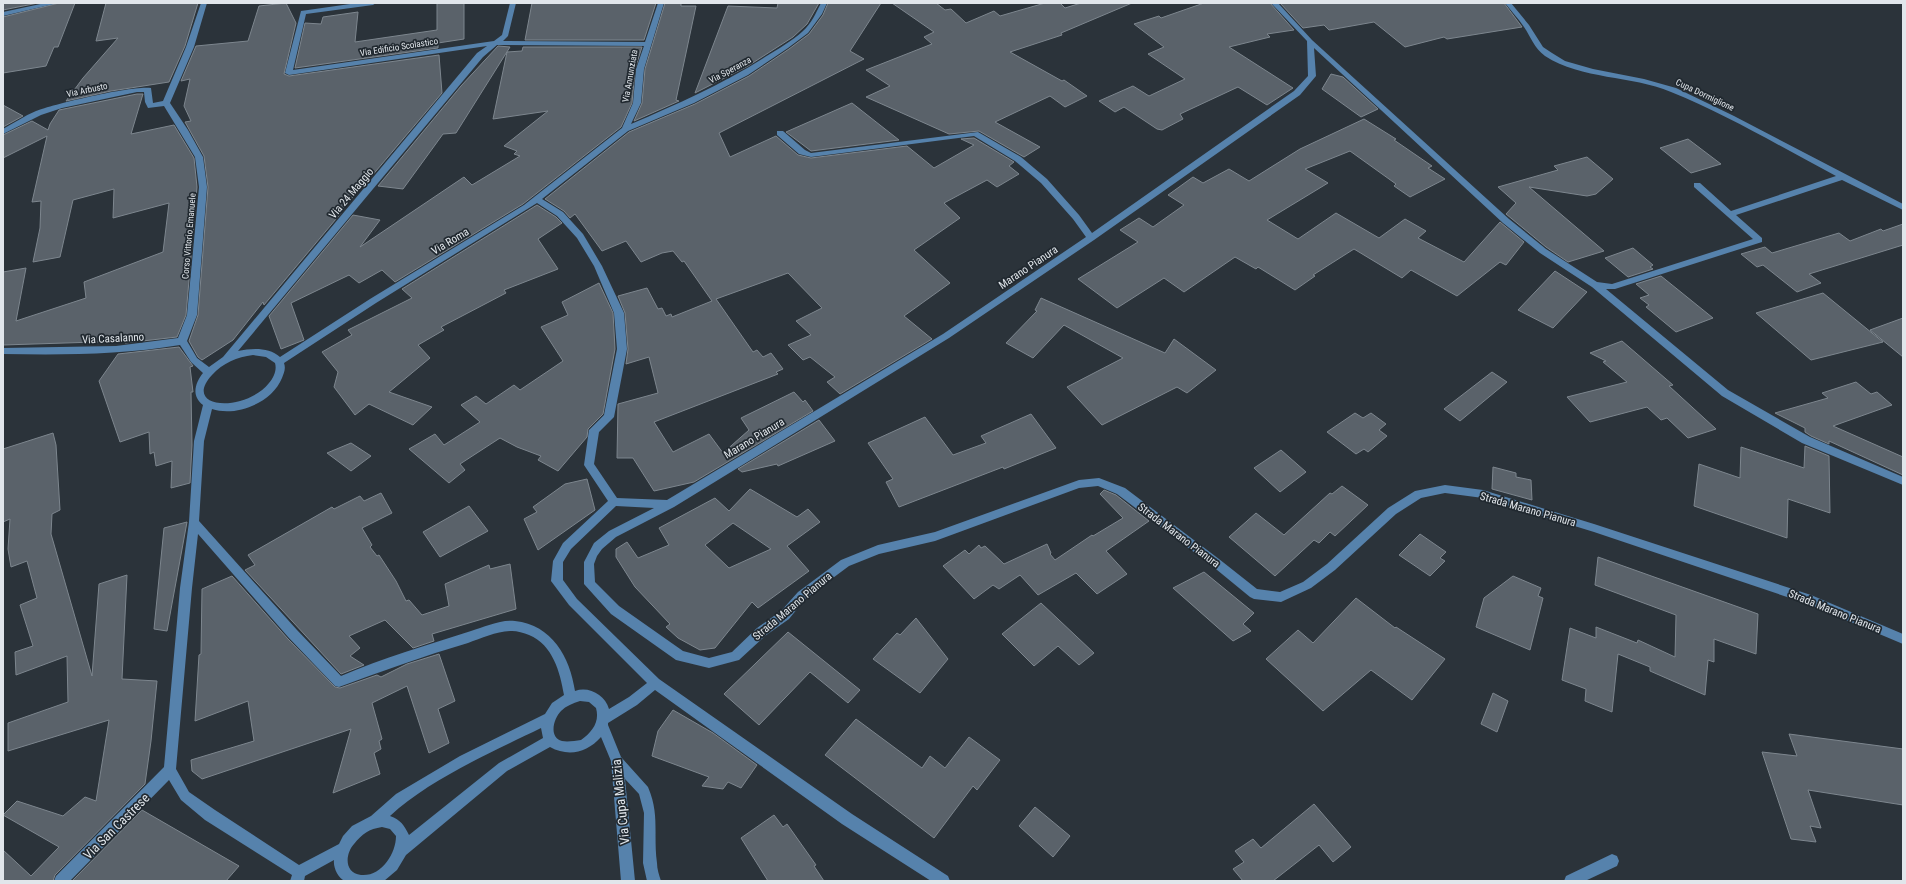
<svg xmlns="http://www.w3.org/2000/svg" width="1906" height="884" viewBox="0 0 1906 884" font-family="'Roboto Condensed',sans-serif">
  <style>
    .building { fill: #5a626a; stroke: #7d868e; fill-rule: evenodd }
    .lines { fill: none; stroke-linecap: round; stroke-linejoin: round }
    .minor { fill: #5682ac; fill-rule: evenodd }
    .labels { text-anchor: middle; stroke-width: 3.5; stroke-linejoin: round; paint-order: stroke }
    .far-street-label { font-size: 9px; fill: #e1e6eb; stroke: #212930 }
    .street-label { font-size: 11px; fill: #e1e6eb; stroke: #212930 }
    .near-street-label { font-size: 13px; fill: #e1e6eb; stroke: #212930 }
  </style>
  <rect width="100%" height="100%" fill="#2b333a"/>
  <path class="building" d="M3,3H38L3,10Z
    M59,3H75L58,47H54L46,66L3,73V17Z
    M106,3H198L185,46L169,82L111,91L66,101L83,78L118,38L96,41Z
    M286,3L296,23L284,74L289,76L439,55L442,93L365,184L338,213H341L264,305L263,302L233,340L202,360L198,357L189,341L198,315L208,187L204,156L185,122L191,121L184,106L190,79L181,81L196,46L248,41L259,6Z
    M437,3H464V39L438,43V48L295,68L305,23L321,24L323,17L358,12L355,42L437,30Z
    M532,3H656L644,40H525Z
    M665,3H681V6H696L676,100L679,101L634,121L642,103L645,69Z
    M778,3H819L807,24L793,37L748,66L695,93L728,6L777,8Z
    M828,3H881L850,51L864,59L719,133L730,157L776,136L798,155L811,158L907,146L934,168L974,145L961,139L974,138L1014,162L1009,166L1019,174L997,187L987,180L944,203L960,218L914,250L950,283L904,316L932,339L840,394L827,382L835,377L810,357L803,360L788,345L811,335L796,321L822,308L788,273L716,299L753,352L757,350L763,357L771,353L783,369L776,372L778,374L654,422L673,452L709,434L723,453L749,430L741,418L794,392L803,402L805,400L813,411L694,482L654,491L633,458H617L618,404L658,393L649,357L626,364L628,349L625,313L618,296L647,288L658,309L662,308L666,316L671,314L672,317L712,301L684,261L682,262L673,251L662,253L641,262L626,241L602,251L575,214L570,218L564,211L545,199L629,132L695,104L749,76L789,49L809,34L823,15Z
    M892,3H936L945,10L951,9L966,23L994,11L1000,16L1045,3H1060L1065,8L1081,3H1132L1061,33L1062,35L1010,52L1062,81L1064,80L1087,96L1065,107L1050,96L995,122L1040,147L1024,157L979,131L949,134L866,97L890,86L866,70L932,44L924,37L934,32Z
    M1204,3H1270L1294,30L1267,34L1270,37L1229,47L1293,88L1267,105L1238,87L1180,114L1183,119L1162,130L1157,129L1124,107L1115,112L1099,101L1133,86L1149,96L1185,79L1148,54L1164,47L1134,24L1159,16L1161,18Z
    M1280,3H1504L1522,27L1447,39L1444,37L1405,47L1374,22L1329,30L1324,25L1303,28Z
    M498,46L510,47L456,133L443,134L403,189L378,186L461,86Z
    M523,47H642L635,69L632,103L621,127L523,204L395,282L382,270L359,283L349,275L291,303L304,340L281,349L269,316L353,215L380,220L360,247L464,177L472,185L520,156L514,154L517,151L504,146L548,111L493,119L507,52L522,51Z
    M1331,74L1343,77L1378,109L1361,117L1322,89Z
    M137,94H143L131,134L174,125L194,158L197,187L186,315L177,337L125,343L127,341L3,345V272L26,268L16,321L86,298L84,282L163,252L169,203L113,218L114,189L73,200L60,257L33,262L40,228L41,201L32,202L47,136L3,158V135L32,121L48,130L50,124L59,110Z
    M852,103L899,140L811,151L786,132Z
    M3,105L23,116L3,127Z
    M1364,119L1396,139L1394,140L1432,166L1428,168L1445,179L1410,197L1394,186L1396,184L1350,151L1305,169L1328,183L1267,220L1298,239L1336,213L1379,238L1405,219L1426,231L1418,238L1464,262L1500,222L1524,242L1506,265L1500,262L1457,296L1411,270L1402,278L1354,249L1313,275L1315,276L1295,290L1258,267L1256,269L1235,257L1184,292L1164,278L1117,308L1078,279L1138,242L1120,230L1139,218L1153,227L1184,205L1168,195L1193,177L1203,183L1229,169L1249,181L1300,149Z
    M1688,139L1721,164L1691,173L1660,148Z
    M1587,157L1613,179L1596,194L1587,196L1529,187L1604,251L1568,262L1546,247L1506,214L1516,203L1498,187L1558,170L1554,166Z
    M537,205L556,217L562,223L538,239L558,269L504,290L506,293L441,327L444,330L418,345L430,358L389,392L432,407L413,425L369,404L355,415L334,387L338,372L322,352L352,335L348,330L412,298L402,289Z
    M1903,224V245L1809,274L1821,283L1797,292L1763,265L1757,267L1741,254L1765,247L1772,253L1839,233L1850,241L1881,229L1883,231Z
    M1633,248L1653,265L1650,267L1653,269L1628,277L1605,258Z
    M1555,271L1587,292L1553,328L1518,310Z
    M1661,276L1713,318L1676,332L1646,307L1649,305L1640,298L1649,295L1636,284Z
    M599,283L613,313L615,349L603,414L588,429L587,437L558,471L538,460L541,456L517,447L500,438L460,464L465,470L449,483L409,449L435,434L444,445L480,422L461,405L476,396L486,404L514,385L520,390L563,361L541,327L568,315L562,302Z
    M1823,293L1883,342L1811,360L1756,313Z
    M1041,298L1165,353L1174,339L1216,370L1187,393L1177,387L1102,425L1067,387L1123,358L1064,325L1033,358L1006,343L1037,311L1035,310Z
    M1903,318V357L1870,330Z
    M1622,341L1673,385L1669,386L1716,429L1688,438L1667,418L1661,420L1647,407L1590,422L1567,397L1627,382L1603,362L1606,361L1590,353Z
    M179,347L193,366L190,367L193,392H191L192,445L190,483L171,488L172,461L156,466L154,452L150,454L149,432L120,442L99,381L118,354Z
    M1492,372L1507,382L1460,421L1444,409Z
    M1856,382L1871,394L1877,392L1892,405L1833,426L1903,457V475L1829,441V444L1811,436L1805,432V428L1775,413L1828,398L1822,393Z
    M1355,413L1363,418L1371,413L1386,424L1379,430L1387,436L1368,452L1364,449L1356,454L1327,432Z
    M1031,414L1056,448L1004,469L1003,467L899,507L886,482L893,479L868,443L925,417L953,455L986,443L981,436Z
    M819,420L835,441L778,466L777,464L742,472L738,469Z
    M53,433L56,445L60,510L52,514L51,534L92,676L99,584L127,575L122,679L157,681L151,741L145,784L55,875L53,881H3V850L31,876L59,847L3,815L17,801L63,816L85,797L96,801L109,720L8,751V723L68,702L67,656L16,675L15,652L33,646L20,605L37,598L27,561L11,567L8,549L10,519L3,522V449Z
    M351,443L371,456L351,471L327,453Z
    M1805,446L1829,456L1830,513L1788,499L1787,538L1694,506L1699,464L1740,478L1741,447L1804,468Z
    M1281,450L1306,472L1280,492L1254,468Z
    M1493,467L1516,473V477L1531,480L1532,500L1492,489Z
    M587,479L595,510L538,550L524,519L537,512L533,507L565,484Z
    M1342,486L1368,505L1335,536L1330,532L1319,543L1314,540L1275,576L1229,537L1256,513L1284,535L1330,493L1332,494Z
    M750,489L797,517L808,509L820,522L787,546L809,571L758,608L752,602L715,648L700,650L678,638L666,627L670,624L635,587L616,557V549L627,542L638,558L669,545L659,528L715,498L729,511ZM733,523L771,549L729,568L705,545Z
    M1104,490L1116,495L1149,521L1106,551L1127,574L1097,594L1076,573L1038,595L1020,575L999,589L993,585L974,599L943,566L965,550L969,554L979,545L981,548L985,546L1004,564L1047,544L1051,553L1050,554L1055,560L1092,535L1093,536L1123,518L1100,494Z
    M381,493L392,513L362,528L372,545L370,547L377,556L379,555L396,581L406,601L409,600L422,615L449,606L445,584L489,565L490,569L510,564L516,609L432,634L434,641L413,648L385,620L349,636L360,648L350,656L364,665L341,674L245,570L255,565L248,555L332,507L334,509L360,496L364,501Z
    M469,506L488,531L440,557L423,532Z
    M187,522L167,631L154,629L164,528Z
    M1420,534L1446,552L1440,558L1445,561L1430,576L1399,555Z
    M1598,557L1758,614L1756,654L1714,639V662L1708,660L1705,695L1650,671V667L1618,654L1612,712L1585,701L1586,689L1562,680L1570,628L1596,638V627L1637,643L1638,640L1675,657L1676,615L1595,585Z
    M1204,572L1254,613L1243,624L1251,631L1233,641L1173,588Z
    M232,576L288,639L335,687L340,688L377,675L381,677L407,664L439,654L455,701L438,709L449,743L429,753L407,686L372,703L382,739L379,741L381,749L374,753L380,774L333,793L351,729L202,779L192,771L191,760L254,741L248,701L195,721L199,655L201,654L202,589Z
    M1513,576L1541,588L1538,596L1543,598L1530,650L1476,627L1484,598Z
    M1356,598L1395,628L1396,627L1445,659L1412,700L1371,670L1323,711L1266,659L1298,630L1313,643Z
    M1041,603L1094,653L1079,665L1058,646L1034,666L1002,634Z
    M916,618L948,659L920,693L873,659L897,633L900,635Z
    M788,632L860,690L848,703L810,672L759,725L724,694Z
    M1493,693L1508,701L1497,732L1481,724Z
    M673,710L713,733L757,765L741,788L728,782L723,789L702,786L709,777L652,756L658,731Z
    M856,719L922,768L930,756L945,768L969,737L1000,760L977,790L973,786L934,838L825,755Z
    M1789,734L1903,749V805L1808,790L1821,828L1810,826L1816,842L1791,839L1762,752L1797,756Z
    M1314,804L1351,847L1333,862L1319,845L1273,881H1243L1233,869L1244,862L1235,851L1253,839L1261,848Z
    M1035,807L1070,836L1053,857L1019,826Z
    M142,810L239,866L226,881H72Z
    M774,815L783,827L787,824L816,865L814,866L824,881H768L741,838Z"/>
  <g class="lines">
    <path class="minor" d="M45,3H58L3,16V12Z
      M201,3H207L194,47L170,103L188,130L203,157L207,187L197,315L187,341L197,358L209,367L223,357L477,53L487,46L289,75L285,73L301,11L357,3H376L373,5L306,14L293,70L494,41L502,35L510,3H516L508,36L503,41L645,42L658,3H664L644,69L641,103L631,124C677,104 723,84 765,57C778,49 792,41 803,31C811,24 816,13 821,3H827L822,14L808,33L788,48L748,75L694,103L628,131L542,199L563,212L583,234L602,266L624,313L627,349L614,417L599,432L594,464L617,498L667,500L943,334L1086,237L1073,219L1041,183L1015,161L974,136L811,157L799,154L777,135V131H783L805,150L811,153L978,132L1021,157L1047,179L1079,215L1092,233L1294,91L1308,76L1307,41L1271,3H1278L1312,40L1509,219L1546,249L1597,282L1612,284L1753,239L1694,187V183H1700L1731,211L1836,176C1781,147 1728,115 1671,92C1631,75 1582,80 1545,56C1534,48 1531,37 1524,27C1518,18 1511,11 1505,3H1511L1529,25L1543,47L1552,53L1565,61L1593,69L1644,79L1676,88L1734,116L1903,204V210L1842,180L1736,215L1762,238V242L1615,289H1606L1728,390L1810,437L1903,477V485L1802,443L1722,396L1592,287L1540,253L1503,223L1314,48L1316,76L1300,95L1094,240L949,338L674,507L616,537L602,549L597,556L594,564L595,582L619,606L683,651L709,658L732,652L757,628L781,611L798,592L841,560L878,545L935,532L1079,480L1099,478L1125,488L1219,559L1257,589L1280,592L1303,582L1327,564L1388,508L1415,491L1445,485L1483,490L1594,524L1811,595L1903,634V644L1808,604L1594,532L1483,498L1445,493L1421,498L1396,514L1335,570L1311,588L1281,602L1254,599L1250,597L1211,565L1117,494L1098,486L1079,488L935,541L879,554L849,566L806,598L789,619L765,636L739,660L709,668L676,660L611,614L584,584V562L594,543L609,531L654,508L616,506L571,549L563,562V580L577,599L659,679L852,814L948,876L950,881H931L842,824L655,690L637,705L608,723V725L621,757L648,787C660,815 653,834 657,863C657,869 659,875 661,881H647L643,863L644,813L639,794L625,779L635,881H621L611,761L601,737C587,753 568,757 550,747L507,771L406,855L397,870L384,881H345C338,878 333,867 334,860L305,876L304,881H290L292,875L205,820L181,800L169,780L70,881H54L56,876L164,767L180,588L189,522L194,441L203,405C191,396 195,383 203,373L191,362L180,345C121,355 62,355 3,354V348L116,346L178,338L187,315L199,187L195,157L164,106L148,108L145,102L144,92H137L62,108L41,115L3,134V129C14,123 24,116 36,111C54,104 133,85 151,88L153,103L163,101L186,47ZM497,45L644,46L636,69L633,103L622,128L524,205L370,299L280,357C269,347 252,348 238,351L483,57ZM537,203L557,216L577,238L594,266L614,313L617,349L604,415L589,430L584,465L608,501L563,543L553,561L551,581L569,605L647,683L629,697L609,709C605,695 589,686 575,691C570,657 552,625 515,621C501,619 484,627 471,631C427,645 383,658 341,676L297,630L199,521L204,441L212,409C236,417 272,403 282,378C284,373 286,369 284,363L376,303ZM253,355L266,357L275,363C277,370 274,377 269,383C245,413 181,409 212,375C223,363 237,357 253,355ZM198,534L289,638L335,686L339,687C382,671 424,656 468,643C482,638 497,631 512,631C517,631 524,633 529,635C553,645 560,672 564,695L552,703L545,714L460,756L396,794L371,816L352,826L343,836L339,844L299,865L215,810L189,792L176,769L192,588ZM580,701L589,702L596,708C600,722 592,732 581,740C575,741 567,742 562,741C548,737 554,718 561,711C566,706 573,703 580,701ZM541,728L543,738L499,763L409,835C404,825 401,820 390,816C430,779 492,752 541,728ZM382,827L390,829L396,836C396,854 381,877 361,875C344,873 345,854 354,844C362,834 369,829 382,827Z
      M1612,854L1617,856L1619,861L1617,866L1585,881H1564L1566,876Z"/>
  </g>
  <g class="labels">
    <g class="far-street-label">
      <text transform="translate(399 47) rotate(-9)" y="3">Via Edificio Scolastico</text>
      <text transform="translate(730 70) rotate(-28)" y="3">Via Speranza</text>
      <text transform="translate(630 76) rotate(-80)" y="3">Via Annunziata</text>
      <text transform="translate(87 90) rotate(-12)" y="3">Via Arbusto</text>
      <text transform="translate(1705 95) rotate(25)" y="3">Cupa Dormiglione</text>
      <text transform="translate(189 236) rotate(-85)" y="3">Corso Vittorio Emanuele</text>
    </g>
    <g class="street-label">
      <text transform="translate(351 193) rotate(-50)" y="4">Via 24 Maggio</text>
      <text transform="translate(450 241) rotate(-31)" y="4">Via Roma</text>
      <text transform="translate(1028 267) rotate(-34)" y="4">Marano Pianura</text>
      <text transform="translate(113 338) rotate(-3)" y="4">Via Casalanno</text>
      <text transform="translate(754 438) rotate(-31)" y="4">Marano Pianura</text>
      <text transform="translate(1528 509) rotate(16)" y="4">Strada Marano Pianura</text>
      <text transform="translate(1179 535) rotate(37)" y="4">Strada Marano Pianura</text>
      <text transform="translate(792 606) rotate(-40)" y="4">Strada Marano Pianura</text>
      <text transform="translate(1835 611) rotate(22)" y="4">Strada Marano Pianura</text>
    </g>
    <g class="near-street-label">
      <text transform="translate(620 802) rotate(-96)" y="5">Via Cupa Malizia</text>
      <text transform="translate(116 826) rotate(-45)" y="5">Via San Castrese</text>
    </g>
  </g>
  <rect width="1906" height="884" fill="none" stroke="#e1e6eb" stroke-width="8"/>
</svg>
